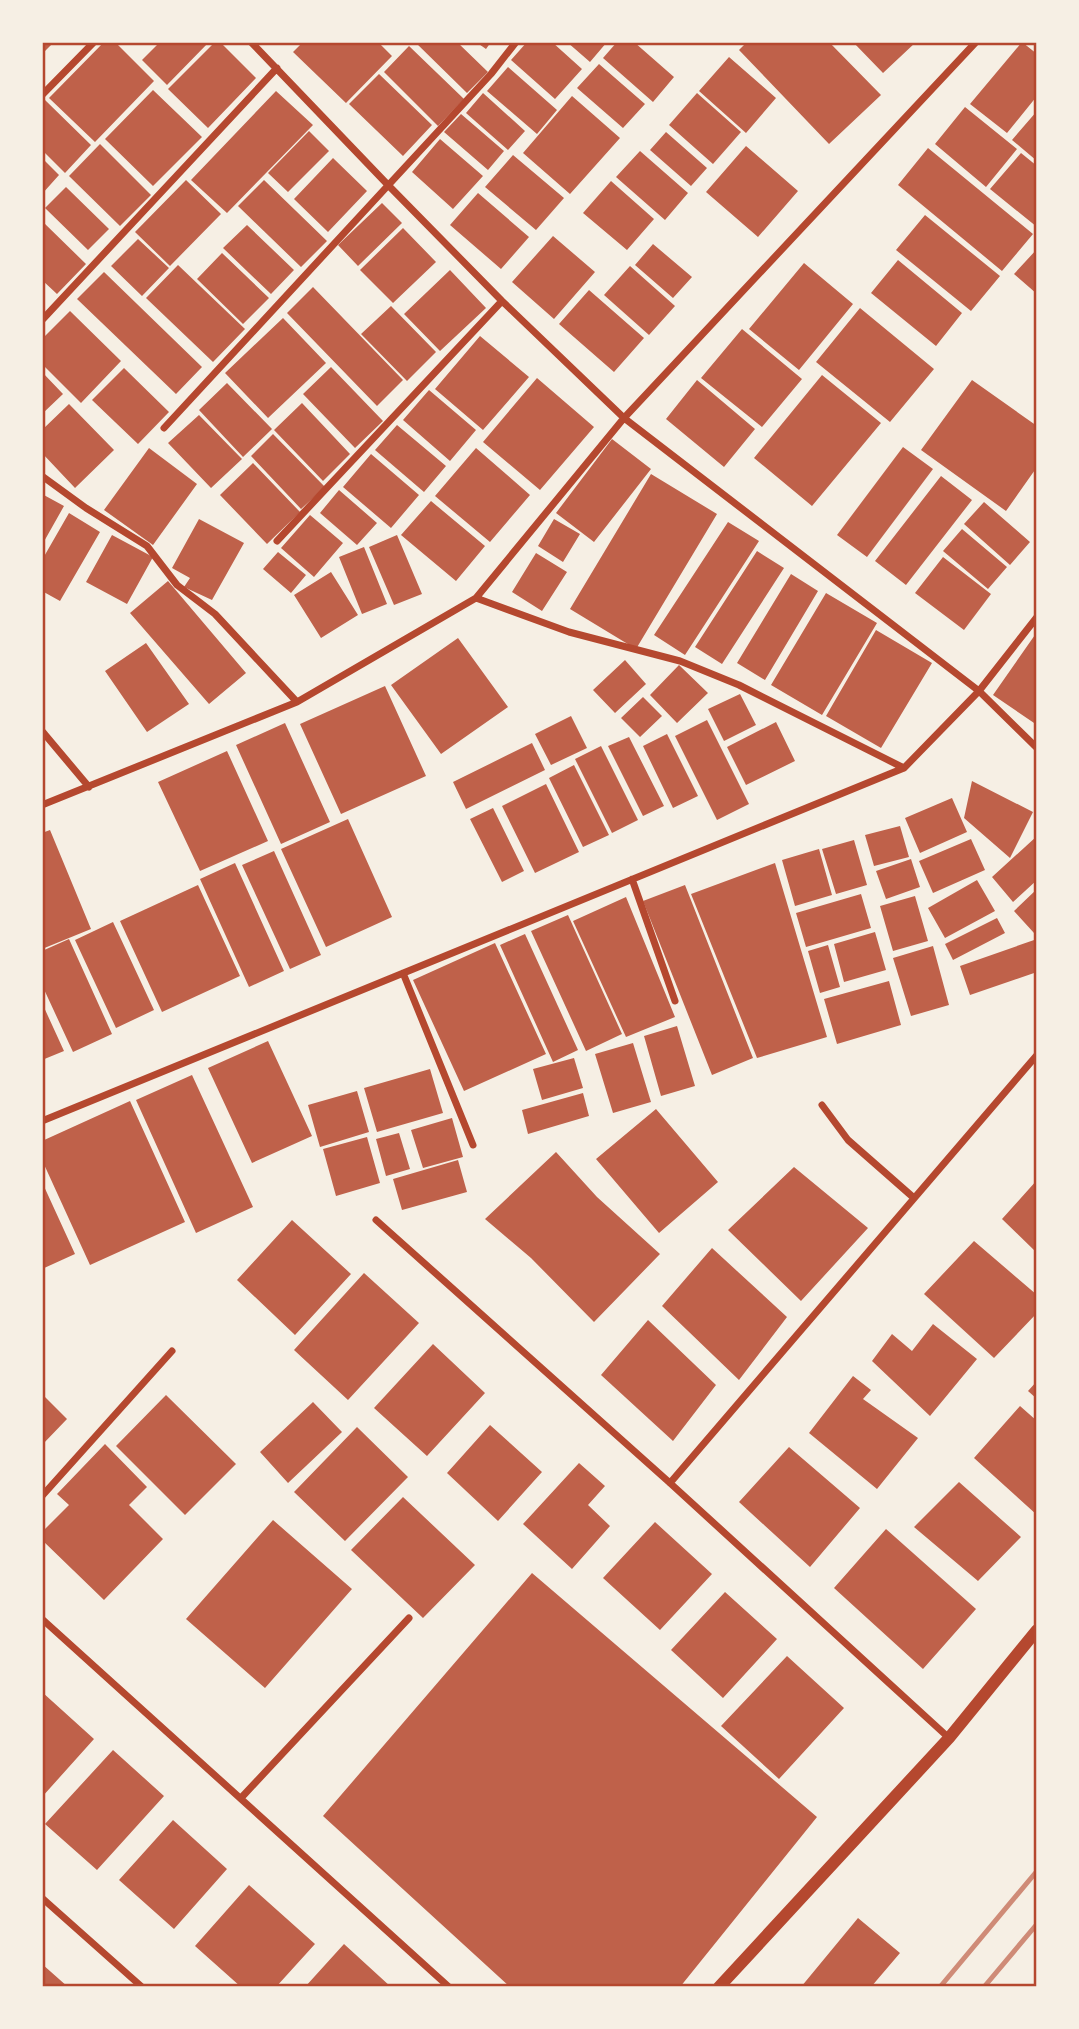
<svg xmlns="http://www.w3.org/2000/svg" width="1079" height="2029" viewBox="0 0 1079 2029" font-family="Overpass,sans-serif">
  <style>
    .building { fill: #bf614a }
    .lines { fill: none; stroke-linecap: round; stroke-linejoin: round }
    .minor { stroke: #b5482f; stroke-width: 7 }
    .tertiary { stroke: #b5482f; stroke-width: 12 }
    .rail { stroke: #cf8b77; stroke-width: 5 }
    .neatline { fill: none; stroke: #b5482f; stroke-width: 2.5 }
  </style>
  <rect width="100%" height="100%" fill="#f6efe4"/>
  <path class="building" d="M42,42H54L42,54Z
    M104,42H115L154,81L95,142L49,98Z
    M160,42H209L167,85L142,60Z
    M215,42H220L256,78L208,128L168,89Z
    M303,42H378L392,56L346,103L293,52Z
    M415,42H457L488,72L467,93Z
    M476,42H491L486,49Z
    M527,42H552L582,69L555,99L511,60Z
    M567,42H607L590,62Z
    M617,42H634L674,77L653,102L603,58Z
    M747,42H829L881,95L829,144L739,50Z
    M853,42H916L883,73Z
    M1022,42L1037,54V96L1007,133L970,104Z
    M409,46L464,99L438,126L384,72Z
    M729,57L776,98L746,133L699,91Z
    M599,64L645,104L623,128L577,88Z
    M508,67L557,110L537,134L487,91Z
    M379,74L432,125L403,156L349,104Z
    M153,90L202,137L153,186L105,139Z
    M276,91L313,125L227,213L191,180Z
    M483,93L525,131L508,150L466,113Z
    M697,93L741,132L713,164L669,125Z
    M572,96L620,138L570,194L523,153Z
    M45,100L91,145L65,173L42,150V103Z
    M965,107L1017,149L986,187L935,144Z
    M1037,111V161L1012,140Z
    M461,114L504,151L488,170L444,132Z
    M309,131L329,151L288,192L268,173Z
    M666,132L707,168L691,186L650,150Z
    M440,139L483,176L453,209L412,172Z
    M100,144L151,195L120,226L69,176Z
    M746,146L798,191L758,237L706,192Z
    M928,148L1033,234L1002,271L898,185Z
    M640,151L688,193L665,220L616,177Z
    M1021,153L1037,166V227L990,189Z
    M513,155L564,198L536,230L485,187Z
    M42,158L59,175L42,194Z
    M333,158L367,191L328,232L294,199Z
    M186,180L221,214L170,266L135,232Z
    M264,180L327,241L301,267L238,206Z
    M611,181L654,219L627,250L583,213Z
    M66,187L109,229L88,250L45,208Z
    M478,193L529,237L501,269L450,225Z
    M382,203L402,223L358,266L338,245Z
    M925,215L1000,276L971,311L896,250Z
    M42,221L86,264L57,294L42,280Z
    M247,225L294,270L271,294L223,248Z
    M403,228L436,262L393,303L360,270Z
    M553,236L595,272L554,319L512,282Z
    M138,239L169,268L142,296L111,266Z
    M653,244L692,277L673,298L635,265Z
    M1037,249V294L1014,274Z
    M222,253L269,298L243,324L197,279Z
    M898,260L962,313L936,346L871,293Z
    M804,263L853,304L799,370L749,329Z
    M178,265L245,329L213,362L146,298Z
    M630,266L675,306L649,335L604,295Z
    M450,270L486,308L440,351L404,314Z
    M104,272L202,367L176,394L77,299Z
    M313,287L403,380L377,406L287,313Z
    M589,290L644,338L614,372L559,324Z
    M391,306L436,352L407,381L361,334Z
    M860,308L934,369L890,422L816,362Z
    M70,311L121,361L81,403L42,364V339Z
    M283,318L326,363L268,418L225,373Z
    M742,329L802,379L762,427L701,378Z
    M480,336L529,377L483,430L435,389Z
    M331,367L383,421L355,448L303,394Z
    M124,368L169,412L138,444L92,400Z
    M42,372L63,394L42,414Z
    M822,375L881,423L812,506L754,458Z
    M537,378L594,427L540,490L483,442Z
    M697,380L755,429L724,467L666,419Z
    M972,380L1037,426V467L1006,511L921,450Z
    M227,383L272,429L243,457L199,410Z
    M429,390L476,430L450,461L403,420Z
    M302,403L350,454L323,481L274,430Z
    M69,404L114,450L75,488L42,453V430Z
    M199,415L242,459L211,488L168,443Z
    M397,425L446,466L424,492L375,450Z
    M273,434L325,487L301,509L251,456Z
    M612,439L651,469L594,542L556,513Z
    M903,447L933,469L867,557L837,535Z
    M149,448L197,484L153,545L104,510Z
    M476,448L530,495L490,542L435,496Z
    M371,454L419,495L391,528L343,487Z
    M253,463L300,512L267,544L220,495Z
    M651,474L717,514L636,649L570,609Z
    M941,476L972,500L906,585L875,561Z
    M339,490L377,523L357,545L320,513Z
    M42,494L64,506L42,545Z
    M431,501L485,546L456,581L401,535Z
    M984,502L1030,542L1010,565L964,524Z
    M69,513L100,532L60,601L42,591V560Z
    M310,515L343,543L314,577L281,548Z
    M199,519L244,543L212,600L184,587L190,578L172,568Z
    M554,519L580,534L563,562L538,546Z
    M728,522L759,541L685,655L654,635Z
    M962,529L1007,567L988,589L943,551Z
    M112,535L153,557L127,604L86,582Z
    M397,535L422,594L394,605L369,547Z
    M364,547L387,604L362,614L339,557Z
    M757,551L784,568L722,664L695,647Z
    M278,552L306,575L291,593L263,569Z
    M536,553L567,572L542,611L512,592Z
    M943,557L991,594L964,630L915,593Z
    M331,572L358,615L321,638L294,595Z
    M791,574L818,591L765,680L737,663Z
    M168,581L246,673L209,704L130,613Z
    M826,593L877,623L822,715L771,685Z
    M876,630L932,663L881,748L826,716Z
    M1037,632V725L993,695Z
    M458,638L508,707L441,754L391,685Z
    M146,643L189,704L147,732L105,671Z
    M625,660L646,684L615,713L593,690Z
    M679,665L708,693L677,723L650,695Z
    M385,686L426,776L341,814L300,724Z
    M740,694L756,725L724,741L708,709Z
    M643,697L662,716L640,737L621,718Z
    M571,716L587,748L551,765L535,734Z
    M707,720L749,804L717,820L675,736Z
    M776,722L795,761L746,785L727,747Z
    M285,723L330,822L281,844L236,745Z
    M667,734L698,796L673,808L643,746Z
    M629,737L664,806L643,816L608,746Z
    M532,743L545,770L466,809L453,782Z
    M601,746L638,820L612,833L575,759Z
    M227,751L268,841L200,871L158,782Z
    M574,765L609,835L583,847L549,778Z
    M972,781L1033,812L1010,858L964,818Z
    M546,784L579,852L535,873L502,806Z
    M952,798L967,832L920,853L905,818Z
    M493,808L524,871L502,882L470,819Z
    M348,819L392,917L326,947L281,849Z
    M900,826L909,857L874,866L865,835Z
    M50,830L91,929L42,949V833Z
    M1037,836V880L1013,902L992,877Z
    M971,839L985,870L933,893L919,861Z
    M854,840L867,885L836,894L822,849Z
    M819,849L832,895L795,906L782,860Z
    M274,851L321,955L290,969L242,865Z
    M911,859L920,887L886,899L876,871Z
    M235,863L284,971L249,987L200,879Z
    M775,863L827,1037L757,1058L691,894Z
    M977,880L995,911L945,938L928,908Z
    M198,885L240,976L162,1012L120,921Z
    M685,885L753,1058L712,1075L643,901Z
    M1037,889V930L1034,933L1014,911Z
    M861,894L871,928L806,947L796,913Z
    M915,896L928,941L893,951L880,906Z
    M626,897L675,1017L626,1037L573,921Z
    M568,915L622,1034L586,1051L531,931Z
    M997,918L1005,933L953,960L945,944Z
    M113,922L154,1010L116,1028L75,940Z
    M875,932L886,970L844,982L834,944Z
    M525,934L578,1050L553,1062L500,945Z
    M69,939L112,1034L73,1052L42,985V951Z
    M1037,939V972L970,995L960,966Z
    M495,943L546,1054L464,1091L413,980Z
    M828,945L840,987L820,993L808,951Z
    M933,946L949,1005L911,1016L893,958Z
    M889,981L901,1025L837,1044L824,999Z
    M42,1003L64,1051L42,1060Z
    M677,1026L695,1086L661,1096L644,1036Z
    M268,1041L312,1136L252,1163L208,1068Z
    M633,1043L651,1102L613,1113L595,1054Z
    M574,1058L583,1088L542,1100L533,1069Z
    M430,1069L443,1113L377,1132L364,1088Z
    M192,1075L253,1207L196,1233L136,1100Z
    M357,1091L369,1132L320,1147L308,1105Z
    M583,1093L589,1116L528,1134L522,1110Z
    M130,1101L185,1222L90,1265L42,1160V1141Z
    M656,1109L718,1182L659,1233L596,1159Z
    M452,1118L463,1157L423,1168L411,1130Z
    M399,1133L410,1169L386,1176L376,1139Z
    M367,1137L380,1183L336,1196L323,1149Z
    M556,1152L597,1197L660,1254L594,1322L531,1258L485,1219Z
    M458,1160L467,1192L402,1210L393,1179Z
    M794,1167L868,1228L801,1301L728,1230Z
    M1037,1180V1253L1002,1219Z
    M42,1182L75,1254L42,1269Z
    M292,1220L351,1274L295,1335L237,1280Z
    M974,1241L1037,1295V1313L994,1358L924,1294Z
    M712,1248L787,1317L739,1380L662,1306Z
    M364,1273L419,1323L348,1400L294,1350Z
    M648,1320L716,1385L673,1441L601,1375Z
    M933,1324L977,1359L930,1416L872,1361L892,1334L912,1351Z
    M433,1344L485,1393L427,1456L374,1408Z
    M853,1376L871,1390L863,1399L918,1438L877,1489L809,1433Z
    M1037,1381V1399L1028,1391Z
    M42,1394L67,1419L42,1445Z
    M166,1395L236,1464L185,1515L116,1446Z
    M313,1402L342,1432L288,1483L260,1452Z
    M1020,1406L1037,1421V1515L974,1458Z
    M490,1425L542,1472L498,1521L447,1473Z
    M357,1427L408,1477L345,1541L294,1492Z
    M105,1444L147,1487L129,1505L163,1539L104,1600L42,1540V1532L69,1505L57,1494Z
    M789,1447L860,1508L810,1567L739,1502Z
    M579,1463L605,1486L588,1505L610,1526L572,1569L523,1524Z
    M959,1482L1021,1537L978,1581L914,1527Z
    M403,1497L475,1565L423,1618L351,1550Z
    M273,1520L352,1589L265,1688L186,1619Z
    M655,1522L712,1574L660,1630L603,1578Z
    M886,1529L976,1609L923,1669L834,1588Z
    M532,1573L817,1817L680,1987H510L323,1816Z
    M725,1592L777,1639L723,1698L671,1650Z
    M787,1656L844,1708L779,1779L721,1726Z
    M42,1692L94,1739L42,1797Z
    M113,1750L164,1796L97,1870L45,1824Z
    M173,1820L227,1869L174,1929L119,1880Z
    M249,1885L315,1944L276,1987H241L195,1946Z
    M858,1918L900,1953L871,1987H801Z
    M344,1944L391,1987H305Z
    M42,1964L68,1987H42Z"/>
  <g class="lines">
    <path class="minor" d="M251,42L388,185L502,301L624,418L979,691L1037,748
      M42,95L94,42
      M43,319L277,68
      M164,428L491,74L516,42
      M42,476L86,508L147,546L177,585L215,614L297,702
      M277,541L502,301
      M476,598L569,632L680,661L739,685L904,768
      M42,731L89,787
      M42,805L297,702L476,598L624,418L976,42
      M632,879L675,1001
      M403,973L473,1145
      M822,1105L848,1140L914,1198
      M42,1121L904,768L979,691L1037,617
      M376,1220L670,1483L949,1738
      M670,1483L1037,1055
      M42,1496L172,1351
      M42,1619L449,1987
      M241,1798L409,1618
      M42,1898L142,1987"/>
    <path class="tertiary" d="M719,1987L949,1738L1037,1630"/>
    <path class="rail" d="M940,1987L1037,1871
      M984,1987L1037,1924"/>
  </g>
  <rect width="1079" height="2029" fill="none" stroke="#f6efe4" stroke-width="88"/>
  <rect x="44" y="44" width="991" height="1941" class="neatline"/>
</svg>
